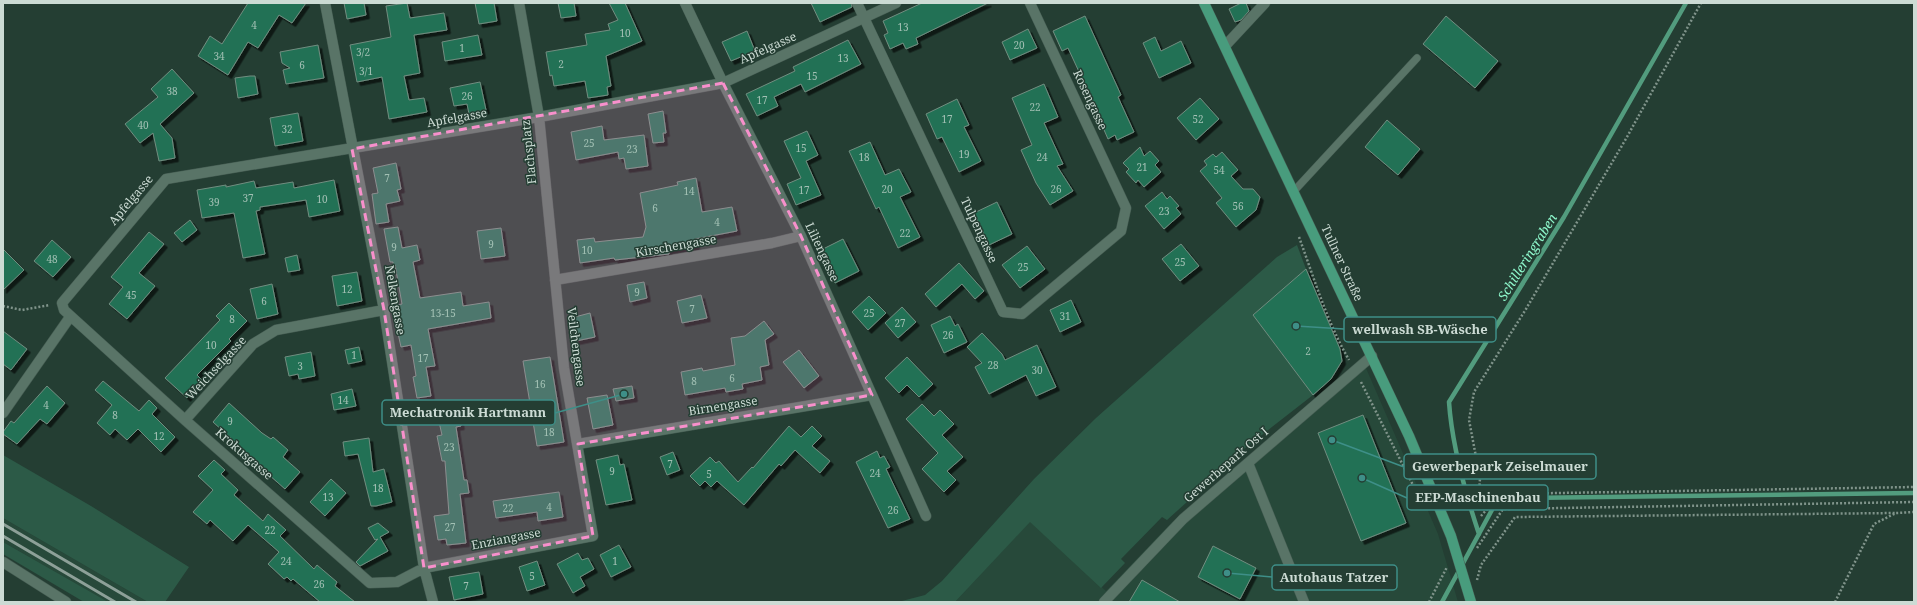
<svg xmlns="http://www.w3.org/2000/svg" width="1917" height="605" viewBox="0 0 1917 605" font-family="'Noto Serif',serif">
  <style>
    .built { fill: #27493a }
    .green { fill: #2c5a47 }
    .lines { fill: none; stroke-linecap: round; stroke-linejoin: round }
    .stream { stroke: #529c7e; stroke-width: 4.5 }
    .building { fill: #237155; stroke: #718d80; filter: url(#shadow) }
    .lane-casing { stroke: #455c52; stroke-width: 8 }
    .street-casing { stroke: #455c52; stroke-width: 11 }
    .primary-casing { stroke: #455c52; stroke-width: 11 }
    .path { stroke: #80948b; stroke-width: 2.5; stroke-dasharray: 2 2; stroke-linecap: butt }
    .lane { stroke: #597467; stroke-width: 7 }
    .street { stroke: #597467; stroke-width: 10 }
    .primary { stroke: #489c7d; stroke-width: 10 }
    .rail { stroke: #8da098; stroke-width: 3 }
    .marked { fill: #f890cc; fill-opacity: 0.2; stroke: #f890cc; stroke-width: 3; stroke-dasharray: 8 5; stroke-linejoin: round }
    .labels { text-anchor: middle; stroke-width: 3; stroke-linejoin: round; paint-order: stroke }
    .number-label { font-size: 10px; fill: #a2c0b4 }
    .street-label { font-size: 12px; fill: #ccdbd4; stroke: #243e33 }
    .water-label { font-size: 13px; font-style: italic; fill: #8ef8cc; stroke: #243e33 }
    .leader { fill: none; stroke: #3e8f88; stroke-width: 1.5 }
    .callout-dot { fill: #3e8f88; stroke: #243e33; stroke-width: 1.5 }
    .callout { fill: #243e33; stroke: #3e8f88; stroke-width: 1.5 }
    .callout-label { font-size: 13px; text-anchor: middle; font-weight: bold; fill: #ccdbd4 }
  </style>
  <defs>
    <filter id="shadow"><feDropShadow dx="3.5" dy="3.5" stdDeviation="0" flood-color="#0009"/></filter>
  </defs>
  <rect width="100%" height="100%" fill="#243e33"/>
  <path class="built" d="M1362,359L1438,534L1458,602H955L1030,521L1106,591L1172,522Z
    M3,518L148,602H108L3,542Z"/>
  <path class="green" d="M1297,245L1306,269L1253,315L1313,395L1208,477V483L1167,520L1162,517L1121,559L1125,563L1101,588L1030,522L955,602H898L925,595L942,581L1034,479L1096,418L1277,257Z
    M3,455L91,506L189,567L165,602H148L3,518Z
    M3,542L103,599L108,602H84L3,554Z"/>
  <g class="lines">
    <path class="stream" d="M1479,534C1465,492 1452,446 1449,402L1564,217L1686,3
      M1442,602L1493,508L1505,500L1517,498L1914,493"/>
  </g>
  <path class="building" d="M248,3H306L292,23L279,15L258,48L248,42L228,75L198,56L210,36L222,44Z
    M344,3H364L366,15L347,19Z
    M407,3L410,18L444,13L447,30L414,35L420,73L404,76L409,100L424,98L427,112L389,119L382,77L357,82L350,45L391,37L386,6Z
    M475,3H494L497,21L479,24Z
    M558,3H574L576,16L561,18Z
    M609,3H625L642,41L606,56L611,86L607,87L608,95L588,98L585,81L554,86L552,75L550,76L546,52L587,45L585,34L610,30L608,24L618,20Z
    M811,3H851L852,7L820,22Z
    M922,3H988L916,38L918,44L906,49L903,43L890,49L884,35L888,33L883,21Z
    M1241,3H1246L1249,11L1241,20L1235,22L1229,9Z
    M1085,16L1121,95L1118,97L1134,132L1117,140L1115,135L1108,139L1098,116L1099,115L1068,48L1062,51L1053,31Z
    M1446,16L1498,61L1475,88L1423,44Z
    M1028,29L1037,48L1010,60L1002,42Z
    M747,31L755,51L731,61L722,42Z
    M478,35L482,55L445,61L442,42Z
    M1155,37L1161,51L1181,41L1191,63L1159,78L1143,43Z
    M848,40L861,64L805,92L801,84L774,97L778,106L757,116L746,94L795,71L793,67Z
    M318,45L324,78L286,84L283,70L290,68L282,63L280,52Z
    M172,69L194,93L160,124L172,138L175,158L159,161L153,133L140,143L125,124L158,97L151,89Z
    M250,76H255L258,94L238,98L235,78Z
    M480,82L486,110L469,114L467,104L454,106L450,88Z
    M1044,84L1058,117L1044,123L1063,164L1057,166L1073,191L1050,205L1036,183L1021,150L1032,145L1012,98Z
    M1200,98L1219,119L1196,140L1177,118Z
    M957,99L969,125L964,127L981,161L959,172L942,137L937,139L926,114Z
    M663,111L666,133H663L664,142L653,143L648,114Z
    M298,113L303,141L275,146L270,118Z
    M1387,120L1420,149L1398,175L1365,147Z
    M602,126L604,140L644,135L648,166L626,169L624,158L619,159L618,152L576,160L571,132Z
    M807,131L818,155L806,161L821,195L796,205L787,184L801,178L784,141Z
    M870,142L885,175L899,169L911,192L900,197L920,237L898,248L879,207L876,209L849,151Z
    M1140,147L1144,156L1150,151L1159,161L1155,165L1161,172L1144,187L1138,180L1136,183L1126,172L1129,169L1123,163Z
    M1222,152L1238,170L1231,176L1243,189H1253L1260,197L1256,210L1236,227L1216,203L1222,198L1200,171L1207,165L1204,161L1213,154L1216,157Z
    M396,163L401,189L397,190L400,201L386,204L389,222L376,224L372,194L378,193L373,168Z
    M696,178L702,212L732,207L737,231L695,239L696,246L669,250V254L615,260L614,258L580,263L577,240L594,238L595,242L643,237L646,227L640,193L678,185L677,182Z
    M334,180L340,211L309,217L306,200L260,207V210L256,211L265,254L243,258L234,213L202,218L197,190L226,185V187L254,181L256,188L293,182L294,188Z
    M1162,192L1167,199L1170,196L1179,206L1176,208L1181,214L1164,229L1145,206Z
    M997,202L1012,234L989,245L974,213Z
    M190,220L197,230L182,242L174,233Z
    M398,227L402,248L417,245L420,260L413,262L420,298L461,292L463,306L489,302L491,318L428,329L435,366L426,367L431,396L417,398L413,377L416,376L411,345L401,347L392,306L402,304L395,265L393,266V262H390L384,229Z
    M501,228L505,256L481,259L477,231Z
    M149,232L164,244L139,273L155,286L127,319L109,304L123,287L111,277Z
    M843,239L859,271L835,283L819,251Z
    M52,240L71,257L53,277L34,261Z
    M1181,244L1199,266L1180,281L1162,259Z
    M1027,246L1045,269L1020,288L1002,265Z
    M3,249L24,270L3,290Z
    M297,255L300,270L288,272L285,258Z
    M959,263L984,291L975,299L962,284L936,307L925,294Z
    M1306,269L1340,349L1342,361L1331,379L1313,395L1253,315Z
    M357,272L362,301L337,306L332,276Z
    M644,282L647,298L630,302L627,285Z
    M272,284L278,314L257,319L250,289Z
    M701,295L707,318L682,323L677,301Z
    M869,296L886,313L868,330L852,312Z
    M1071,300L1081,322L1060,332L1050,310Z
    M229,303L247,321L229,339L231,341L197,375L203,381L187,398L165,378L220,320L216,316Z
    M902,307L916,322L898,338L885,323Z
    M590,313L595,337L576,341L571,318Z
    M950,316L955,326L958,324L967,342L944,353L931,325Z
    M764,321L774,334L765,340L769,365L760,367L762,380L742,384L743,389L726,392L725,388L685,395L681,372L702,368L703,371L735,365L731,338L745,336Z
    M3,331L27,349L11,370L3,364Z
    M982,333L1002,354L1005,360L1037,345L1056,387L1036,396L1026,375L989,394L975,367L982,363L967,347Z
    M359,347L362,361L348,364L345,350Z
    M799,350L819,376L804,388L783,362Z
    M311,352L315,376L299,379L298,374L289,376L285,357Z
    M550,357L564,442L537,446L523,361Z
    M907,357L933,384L919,397L907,385L899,393L885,378Z
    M103,381L139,411L149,400L157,408L152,414L175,437L161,452L138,429L127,440L115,429L110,435L97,423L112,405L95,390Z
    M47,386L65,403L47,424L40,419L17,444L3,434V432L11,421L14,423Z
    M632,386L634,398L616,401L613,389Z
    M352,389L356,406L334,410L331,394Z
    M607,395L613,425L593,429L587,398Z
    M229,403L262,433L271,439L273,437L288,450L283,457L300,472L285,489L244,453L245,451L213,422Z
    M922,404L934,416L940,410L954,424L942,435L963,457L947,471L956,480L944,492L922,469L938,453L906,419Z
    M457,409L461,426L456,427L464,480H467L469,493L460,494L466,543L447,545L446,539L438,540L434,516L449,514L445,461H442L437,436L442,435L437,413Z
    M1363,415L1406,523L1361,541L1318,433Z
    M789,426L801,437L812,426L822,436L812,446L830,461L820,473L795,450L781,466L779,464L744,505L717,481L711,487L705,481L700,486L690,476L710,457L716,463L719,461L738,482L752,467L753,468Z
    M369,438L373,472L384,469L392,502L376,506H371L358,454L345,456L343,442Z
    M877,451L880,458L884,456L890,467L886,469L910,519L888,528L856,462Z
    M673,452L680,470L667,475L660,457Z
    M618,455L620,465L624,464L632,500L606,505L596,460Z
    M214,460L225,470L221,474L238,490L234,495L263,521L268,514L286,530L280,536L314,569L317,565L337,582L335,586L355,602H320L293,579L291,581L287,577L284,579L268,564L279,552L248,525L233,541L210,520L207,524L193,512L213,490L198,476Z
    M331,479L346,493L325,516L310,502Z
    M559,492L563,517L538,521L537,512L496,518L493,501Z
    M378,523L389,532L380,537L388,551L360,566L356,562L378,539L375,540L368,528Z
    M619,545L631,567L611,577L600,555Z
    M1213,546L1256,568L1240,599L1198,577Z
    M578,553L582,560L588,558L594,569L580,577L585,586L573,593L557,564Z
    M537,561L545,585L527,591L519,567Z
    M479,572L483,594L454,600L449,577Z
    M1142,580L1180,602H1129Z"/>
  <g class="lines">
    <defs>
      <path id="lane" d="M1294,191L1417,58"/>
      <path id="street" d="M325,3L384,310L424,568L433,602
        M519,3L539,117L564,368L593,536L424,568L397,582L370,583L185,420L64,310L62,303L166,179L539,117L723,83L896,3
        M685,3L723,83L801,236L926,516
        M857,3L1003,312L1022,314L1121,231L1126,208L1030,3
        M1225,46L1265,3
        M555,280L772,243L801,236
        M3,413L70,317
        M185,420L253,344L276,330L384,310
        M578,444L872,395
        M1248,463L1304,602
        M3,562L66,602
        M1104,602L1183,519L1372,356"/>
      <path id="primary" d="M1204,3L1409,436L1451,536L1471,602"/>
    </defs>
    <use href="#lane" class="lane-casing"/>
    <use href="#street" class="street-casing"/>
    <use href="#primary" class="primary-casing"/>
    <path class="path" d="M1299,237C1314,278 1327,322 1349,360
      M3,306L22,310L50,305
      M1361,382L1419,497
      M1451,508L1479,494L1480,478L1469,420L1474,392L1526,309L1627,137L1701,3
      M1481,516L1500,494L1914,487
      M1477,548L1503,509L1914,502
      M1477,580L1481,565L1515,517L1896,513
      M1429,602L1447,567
      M1835,602L1874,524L1896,513L1914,512"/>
    <use href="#lane" class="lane"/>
    <use href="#street" class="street"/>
    <use href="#primary" class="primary"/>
    <path class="rail" d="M3,524L136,602
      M3,536L115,602"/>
  </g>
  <path class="marked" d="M723,83L801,236L872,395L578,444L593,536L424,568L384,310L352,149Z"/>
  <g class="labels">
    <g class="number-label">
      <text x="254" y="29">4</text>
      <text x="903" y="31">13</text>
      <text x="625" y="37">10</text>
      <text x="1019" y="49">20</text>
      <text x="462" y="52">1</text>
      <text x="363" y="56">3/2</text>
      <text x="219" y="60">34</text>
      <text x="843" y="62">13</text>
      <text x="561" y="68">2</text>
      <text x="302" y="69">6</text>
      <text x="366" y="75">3/1</text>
      <text x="812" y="80">15</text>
      <text x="172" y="95">38</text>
      <text x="467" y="100">26</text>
      <text x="762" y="104">17</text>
      <text x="1035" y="111">22</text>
      <text x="947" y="123">17</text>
      <text x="1198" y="123">52</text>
      <text x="143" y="129">40</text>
      <text x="287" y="133">32</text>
      <text x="589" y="147">25</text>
      <text x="801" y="152">15</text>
      <text x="632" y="153">23</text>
      <text x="964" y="158">19</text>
      <text x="864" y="161">18</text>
      <text x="1042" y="161">24</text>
      <text x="1142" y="171">21</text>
      <text x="1219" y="174">54</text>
      <text x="387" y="182">7</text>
      <text x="887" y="193">20</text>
      <text x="1056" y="193">26</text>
      <text x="804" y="194">17</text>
      <text x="689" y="195">14</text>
      <text x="248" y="202">37</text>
      <text x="322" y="203">10</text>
      <text x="214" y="206">39</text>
      <text x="1238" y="210">56</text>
      <text x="655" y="212">6</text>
      <text x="1164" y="215">23</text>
      <text x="717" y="226">4</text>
      <text x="905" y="237">22</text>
      <text x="491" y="248">9</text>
      <text x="394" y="251">9</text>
      <text x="587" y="254">10</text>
      <text x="52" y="263">48</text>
      <text x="1180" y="266">25</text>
      <text x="1023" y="271">25</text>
      <text x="347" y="293">12</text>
      <text x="637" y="296">9</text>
      <text x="131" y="299">45</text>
      <text x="264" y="305">6</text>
      <text x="692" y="313">7</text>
      <text x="443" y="317">13-15</text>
      <text x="869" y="317">25</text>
      <text x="1065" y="320">31</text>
      <text x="232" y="323">8</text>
      <text x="900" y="327">27</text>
      <text x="948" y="339">26</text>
      <text x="211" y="349">10</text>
      <text x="1308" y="355">2</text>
      <text x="354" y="359">1</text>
      <text x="423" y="362">17</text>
      <text x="993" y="369">28</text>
      <text x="300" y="370">3</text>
      <text x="1037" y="374">30</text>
      <text x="732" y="382">6</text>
      <text x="694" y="385">8</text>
      <text x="540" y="388">16</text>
      <text x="343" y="404">14</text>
      <text x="46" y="409">4</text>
      <text x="115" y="419">8</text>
      <text x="230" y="425">9</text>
      <text x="549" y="436">18</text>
      <text x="159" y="440">12</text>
      <text x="449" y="451">23</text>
      <text x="670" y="468">7</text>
      <text x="612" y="475">9</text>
      <text x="875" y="477">24</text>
      <text x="709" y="478">5</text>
      <text x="378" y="492">18</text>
      <text x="328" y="501">13</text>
      <text x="549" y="511">4</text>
      <text x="508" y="512">22</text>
      <text x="893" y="514">26</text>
      <text x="450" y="531">27</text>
      <text x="270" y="534">22</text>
      <text x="286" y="565">24</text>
      <text x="615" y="565">1</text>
      <text x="532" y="580">5</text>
      <text x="319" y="588">26</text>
      <text x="466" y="590">7</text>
    </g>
    <g class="street-label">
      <text transform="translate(768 48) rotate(-24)" y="4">Apfelgasse</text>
      <text transform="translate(1090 100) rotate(65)" y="4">Rosengasse</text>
      <text transform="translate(457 118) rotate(-10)" y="4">Apfelgasse</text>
      <text transform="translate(529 152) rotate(-96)" y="4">Flachsplatz</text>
      <text transform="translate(131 200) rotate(-50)" y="4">Apfelgasse</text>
      <text transform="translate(979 230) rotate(65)" y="4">Tulpengasse</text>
      <text transform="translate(676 246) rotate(-10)" y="4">Kirschengasse</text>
      <text transform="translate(822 252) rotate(65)" y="4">Liliengasse</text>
      <text transform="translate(1342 263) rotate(65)" y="4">Tullner Straße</text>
      <text transform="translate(395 300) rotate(80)" y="4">Nelkengasse</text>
      <text transform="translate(576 347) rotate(83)" y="4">Veilchengasse</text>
      <text transform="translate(216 368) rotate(-47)" y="4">Weichselgasse</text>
      <text transform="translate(723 406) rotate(-9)" y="4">Birnengasse</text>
      <text transform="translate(244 454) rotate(41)" y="4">Krokusgasse</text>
      <text transform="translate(1226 465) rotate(-41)" y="4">Gewerbepark Ost I</text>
      <text transform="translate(506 539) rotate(-11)" y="4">Enziangasse</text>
    </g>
    <g class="water-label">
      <text transform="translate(1527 257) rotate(-58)" y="5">Schilleringraben</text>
    </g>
  </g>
  <path class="leader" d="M1296 326L1344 329M624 394L555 413M1332 440L1404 467M1362 478L1407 498M1227 573L1272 577"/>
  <g class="callout-dot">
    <circle cx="1296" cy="326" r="4"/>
    <circle cx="624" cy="394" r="4"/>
    <circle cx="1332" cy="440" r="4"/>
    <circle cx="1362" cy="478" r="4"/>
    <circle cx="1227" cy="573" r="4"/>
  </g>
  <g class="callout">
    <rect x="1344" y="317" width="152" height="25" rx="4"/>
    <rect x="382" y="400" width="173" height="25" rx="4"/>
    <rect x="1404" y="454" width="192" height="25" rx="4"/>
    <rect x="1407" y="485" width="141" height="25" rx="4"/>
    <rect x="1272" y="565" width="125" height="25" rx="4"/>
  </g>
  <g class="callout-label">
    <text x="1420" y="334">wellwash SB-Wäsche</text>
    <text x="468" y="417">Mechatronik Hartmann</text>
    <text x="1500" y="471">Gewerbepark Zeiselmauer</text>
    <text x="1478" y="502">EEP-Maschinenbau</text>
    <text x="1334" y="582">Autohaus Tatzer</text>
  </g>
  <rect width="1917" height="605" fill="none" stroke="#ccdbd4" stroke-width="8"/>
</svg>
